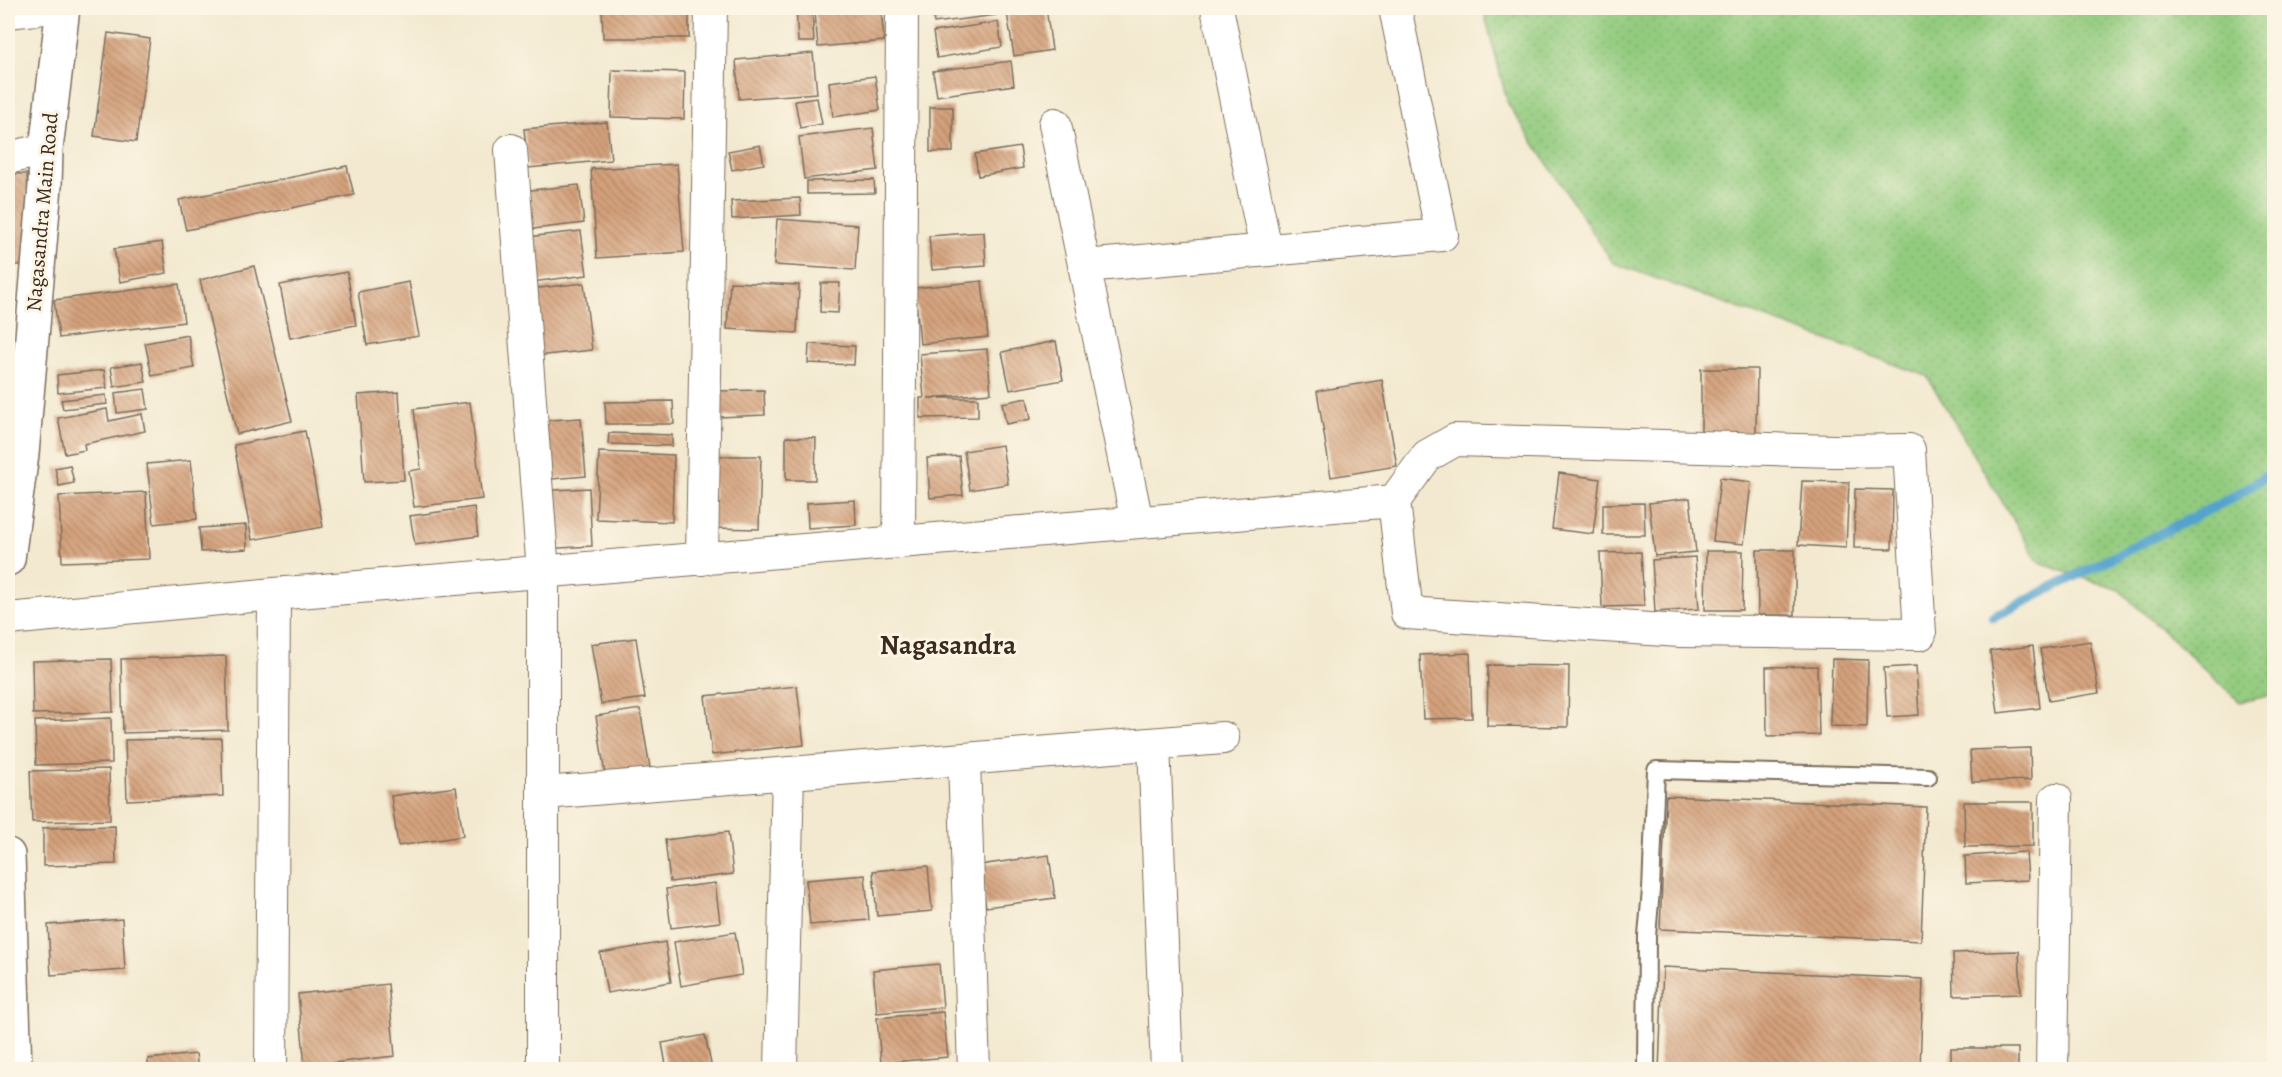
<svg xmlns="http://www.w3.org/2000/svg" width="2282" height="1077" viewBox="0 0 2282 1077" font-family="Alegreya,serif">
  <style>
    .grass { fill: url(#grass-dots); stroke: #667a4e; stroke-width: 1.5 }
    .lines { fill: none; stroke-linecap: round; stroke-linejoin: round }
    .stream { stroke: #53a3cd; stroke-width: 10 }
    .building { fill: url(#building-back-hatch) }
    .service-casing { stroke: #7b6d5c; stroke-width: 20 }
    .minor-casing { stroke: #7b6d5c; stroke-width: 34 }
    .tertiary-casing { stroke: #7b6d5c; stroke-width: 36 }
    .service { stroke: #fff; stroke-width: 16 }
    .minor { stroke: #fff; stroke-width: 32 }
    .tertiary { stroke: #fff; stroke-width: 33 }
    .labels { text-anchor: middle; stroke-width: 6; stroke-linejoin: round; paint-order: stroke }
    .street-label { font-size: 21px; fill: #3b2a1e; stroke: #fcf5e5 }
    .district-label { font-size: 27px; font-weight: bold; fill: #3b2a1e; stroke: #fcf5e5 }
  </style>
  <defs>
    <pattern id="grass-dots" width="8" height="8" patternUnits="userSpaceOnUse" patternTransform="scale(1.5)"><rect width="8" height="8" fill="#92cb7e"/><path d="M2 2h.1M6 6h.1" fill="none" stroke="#7fae6c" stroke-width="1.8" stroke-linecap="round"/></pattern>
    <pattern id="building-back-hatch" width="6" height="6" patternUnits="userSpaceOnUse" patternTransform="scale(1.5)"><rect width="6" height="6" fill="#d4a17c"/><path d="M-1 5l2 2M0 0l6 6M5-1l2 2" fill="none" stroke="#ad8365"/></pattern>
  </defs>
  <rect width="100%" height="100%" fill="#fcf5e5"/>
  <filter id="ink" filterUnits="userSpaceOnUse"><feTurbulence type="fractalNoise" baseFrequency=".0167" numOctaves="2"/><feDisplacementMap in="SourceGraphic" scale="12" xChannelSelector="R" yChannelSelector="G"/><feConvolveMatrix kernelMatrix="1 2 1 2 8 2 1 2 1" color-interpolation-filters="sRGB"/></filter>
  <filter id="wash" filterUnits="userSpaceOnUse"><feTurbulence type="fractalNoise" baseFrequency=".008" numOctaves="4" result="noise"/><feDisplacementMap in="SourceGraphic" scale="24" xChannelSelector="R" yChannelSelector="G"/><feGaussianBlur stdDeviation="1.35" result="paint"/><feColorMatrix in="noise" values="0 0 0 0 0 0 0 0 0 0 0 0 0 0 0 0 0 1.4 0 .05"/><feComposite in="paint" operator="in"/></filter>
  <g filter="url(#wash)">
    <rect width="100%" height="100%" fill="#f3e9d0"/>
    <path class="grass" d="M1483,8H2274V695L2240,702L2119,590L2039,563L1927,376L1613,263L1508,104Z"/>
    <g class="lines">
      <path class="stream" d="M1993,617L2234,497L2274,471"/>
    </g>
    <g id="blocks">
      <path class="building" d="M602,8H689V38H603Z
        M796,8H812L814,42H798Z
        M865,8H881L884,41L818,47L815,12Z
        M932,8H995L996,15L934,23Z
        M1046,8L1052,50L1014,56L1007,13Z
        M998,22L1002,47L937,58L933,32Z
        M108,33L150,39L136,142L94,136Z
        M813,53L817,93L739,99L736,60Z
        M1011,61L1014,85L937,96L933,71Z
        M612,70L685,72L684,119L611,117Z
        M875,76L880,110L833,117L829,82Z
        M817,98L822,124L800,128L795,101Z
        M930,107H953V152H930Z
        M607,122L611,160L528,168L524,129Z
        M873,128L878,170L804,179L799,137Z
        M760,145L764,164L732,170L728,151Z
        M1020,147L1023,168L978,176L975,154Z
        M677,164L684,252L597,258L591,169Z
        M347,166L354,195L186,230L179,200Z
        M8,174H27L30,265H8Z
        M874,180L875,193L807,194V181Z
        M579,185L584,223L525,230L521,191Z
        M800,198L801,215L732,219L731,201Z
        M777,219L858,225L855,270L774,265Z
        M581,231L587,275L532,282L527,237Z
        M984,232L986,266L932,270L929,236Z
        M162,242L167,273L120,282L114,249Z
        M254,266L292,421L237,434L200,280Z
        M347,272L356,325L290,338L280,285Z
        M982,281L988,337L920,344L915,288Z
        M409,282L419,336L367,345L358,292Z
        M730,282L799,285L797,333L727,329Z
        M584,283L592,350L536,356L529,289Z
        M821,283H840L838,313L820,312Z
        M179,284L184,322L59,338L54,300Z
        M188,335L194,368L152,376L145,343Z
        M1056,341L1063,380L1010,390L1002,352Z
        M809,344L855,346L854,365L808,363Z
        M987,349L991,393L928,398H978V417L920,418V398H924L920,354Z
        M142,362L146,382L114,387L111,367Z
        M1701,369H1757L1756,433H1701Z
        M104,370L107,388L58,393L57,375Z
        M1382,380L1397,466L1331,477L1317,391Z
        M145,389L148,409L117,413L115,393Z
        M764,390L765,415L719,417L718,391Z
        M399,392L404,480L364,482L358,395Z
        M106,395L107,404L63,409L61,400Z
        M1027,398L1031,419L1006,424L1002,403Z
        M673,401L674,424H606L605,402Z
        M470,402L482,499L414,507L409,471L421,469L414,409Z
        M107,409L109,421L142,414L145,431L84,444L85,450L65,454L58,418Z
        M581,418L586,476L540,480L535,421Z
        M305,431L323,527L252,540L234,445Z
        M609,433L672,435V446L608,444Z
        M786,437L816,438L815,480H786Z
        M1002,445L1008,484L970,490L964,451Z
        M599,452L674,455L672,522L596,519Z
        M714,456H761L759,529L713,528Z
        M959,456L963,495L930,498L927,458Z
        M191,460L197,519L154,524L147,464Z
        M70,465L74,483L59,486L55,468Z
        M1559,473L1600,479L1593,534L1552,529Z
        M1720,478L1751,482L1744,544L1713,541Z
        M1802,481L1849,482L1846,548L1798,545Z
        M589,488L592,546L543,549L539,491Z
        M1855,489L1893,490L1892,549L1854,548Z
        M146,492L149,559L62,562L59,496Z
        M1690,498L1696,552L1655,556L1649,503Z
        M855,500L856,525L808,528L807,503Z
        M1644,503L1645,535H1603V504Z
        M474,507L478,536L415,545L410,516Z
        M246,525L247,549L201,552L199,528Z
        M1757,550H1795V615H1758Z
        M1706,551H1743L1742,610H1705Z
        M1641,552L1644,606L1602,607L1600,553Z
        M1695,557L1699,609L1655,612L1652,560Z
        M636,638L645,698L601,704L591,644Z
        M2090,641L2099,693L2049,701L2040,649Z
        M2033,646L2040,708L1998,713L1990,651Z
        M1470,653L1472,718L1423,719L1420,655Z
        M226,656L228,730L123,733L121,659Z
        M111,659L113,712L33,714L32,661Z
        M1832,659L1868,660L1867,727L1830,726Z
        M1488,665L1569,666L1568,727L1487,726Z
        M1817,666L1819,735L1767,736L1766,667Z
        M1916,666L1919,715L1887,717L1884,668Z
        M797,686L804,745L712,755L705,696Z
        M640,709L650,768L605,775L596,716Z
        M111,718L112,763L36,765L35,721Z
        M221,738L223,796L127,800L125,740Z
        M2030,748L2031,780L1972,782L1970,750Z
        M109,769L110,820L32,822L30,771Z
        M456,787L463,836L398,846L391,796Z
        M1666,796L1926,807L1921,941L1660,929Z
        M1964,802H2033V846L1965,847Z
        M115,826L116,864L43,866V828Z
        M728,832L733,874L670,882L665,840Z
        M2026,852L2028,880L1966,883L1965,856Z
        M1049,855L1055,898L986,907L980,865Z
        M928,866L932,911L877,916L873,871Z
        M865,875L869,920L810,925L806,880Z
        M715,883L720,922L671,928L666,889Z
        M122,919L125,970L51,975L48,925Z
        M735,932L742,975L681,986L674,942Z
        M665,942L671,982L607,993L600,953Z
        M2019,951L2021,994L1954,996L1953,953Z
        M939,964L943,1007L877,1013L873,970Z
        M1663,967L1923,979L1920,1070H1659Z
        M388,984L395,1056L305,1066L298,994Z
        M943,1012L948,1057L881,1063L877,1018Z
        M705,1035L711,1064L683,1070H667L662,1043Z
        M1951,1048H2018V1070H1951Z
        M196,1054L198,1070H148V1059Z
        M393,1066V1070H367V1068Z"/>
    </g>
  </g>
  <g filter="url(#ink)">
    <use href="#blocks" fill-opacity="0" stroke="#7b6d5c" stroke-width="1.5"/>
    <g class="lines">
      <defs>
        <path id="service" d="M1646,1070L1647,936L1651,890L1656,770L1928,777"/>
        <path id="minor" d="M1217,8L1266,250
          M8,12L44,8
          M1055,124L1137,522
          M511,150L543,572V1070
          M8,158L46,149
          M1084,266L1442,235L1395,8
          M899,542L902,8
          M702,559L711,8
          M8,619L274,594L1394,501L1427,456L1455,440L1835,451L1909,450L1920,634L1680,631L1407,613L1394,501
          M1154,744L1167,1070
          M964,759L974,1070
          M544,793L1223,738
          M271,1070L274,594
          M781,1070L788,773
          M2052,1070L2056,799"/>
        <path id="tertiary" d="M8,559L22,454L45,186L46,149L63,8
          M8,855L15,1070"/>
      </defs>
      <use href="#service" class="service-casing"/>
      <use href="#minor" class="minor-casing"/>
      <use href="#tertiary" class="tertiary-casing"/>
      <use href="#service" class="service"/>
      <use href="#minor" class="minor"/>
      <use href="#tertiary" class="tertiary"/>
    </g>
  </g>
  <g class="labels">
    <g class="street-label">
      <text transform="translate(42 212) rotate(-85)" y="7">Nagasandra Main Road</text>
    </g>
    <g class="district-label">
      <text x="948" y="654">Nagasandra</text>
    </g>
  </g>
  <rect width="2282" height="1077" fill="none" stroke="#fcf5e5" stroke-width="30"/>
</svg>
